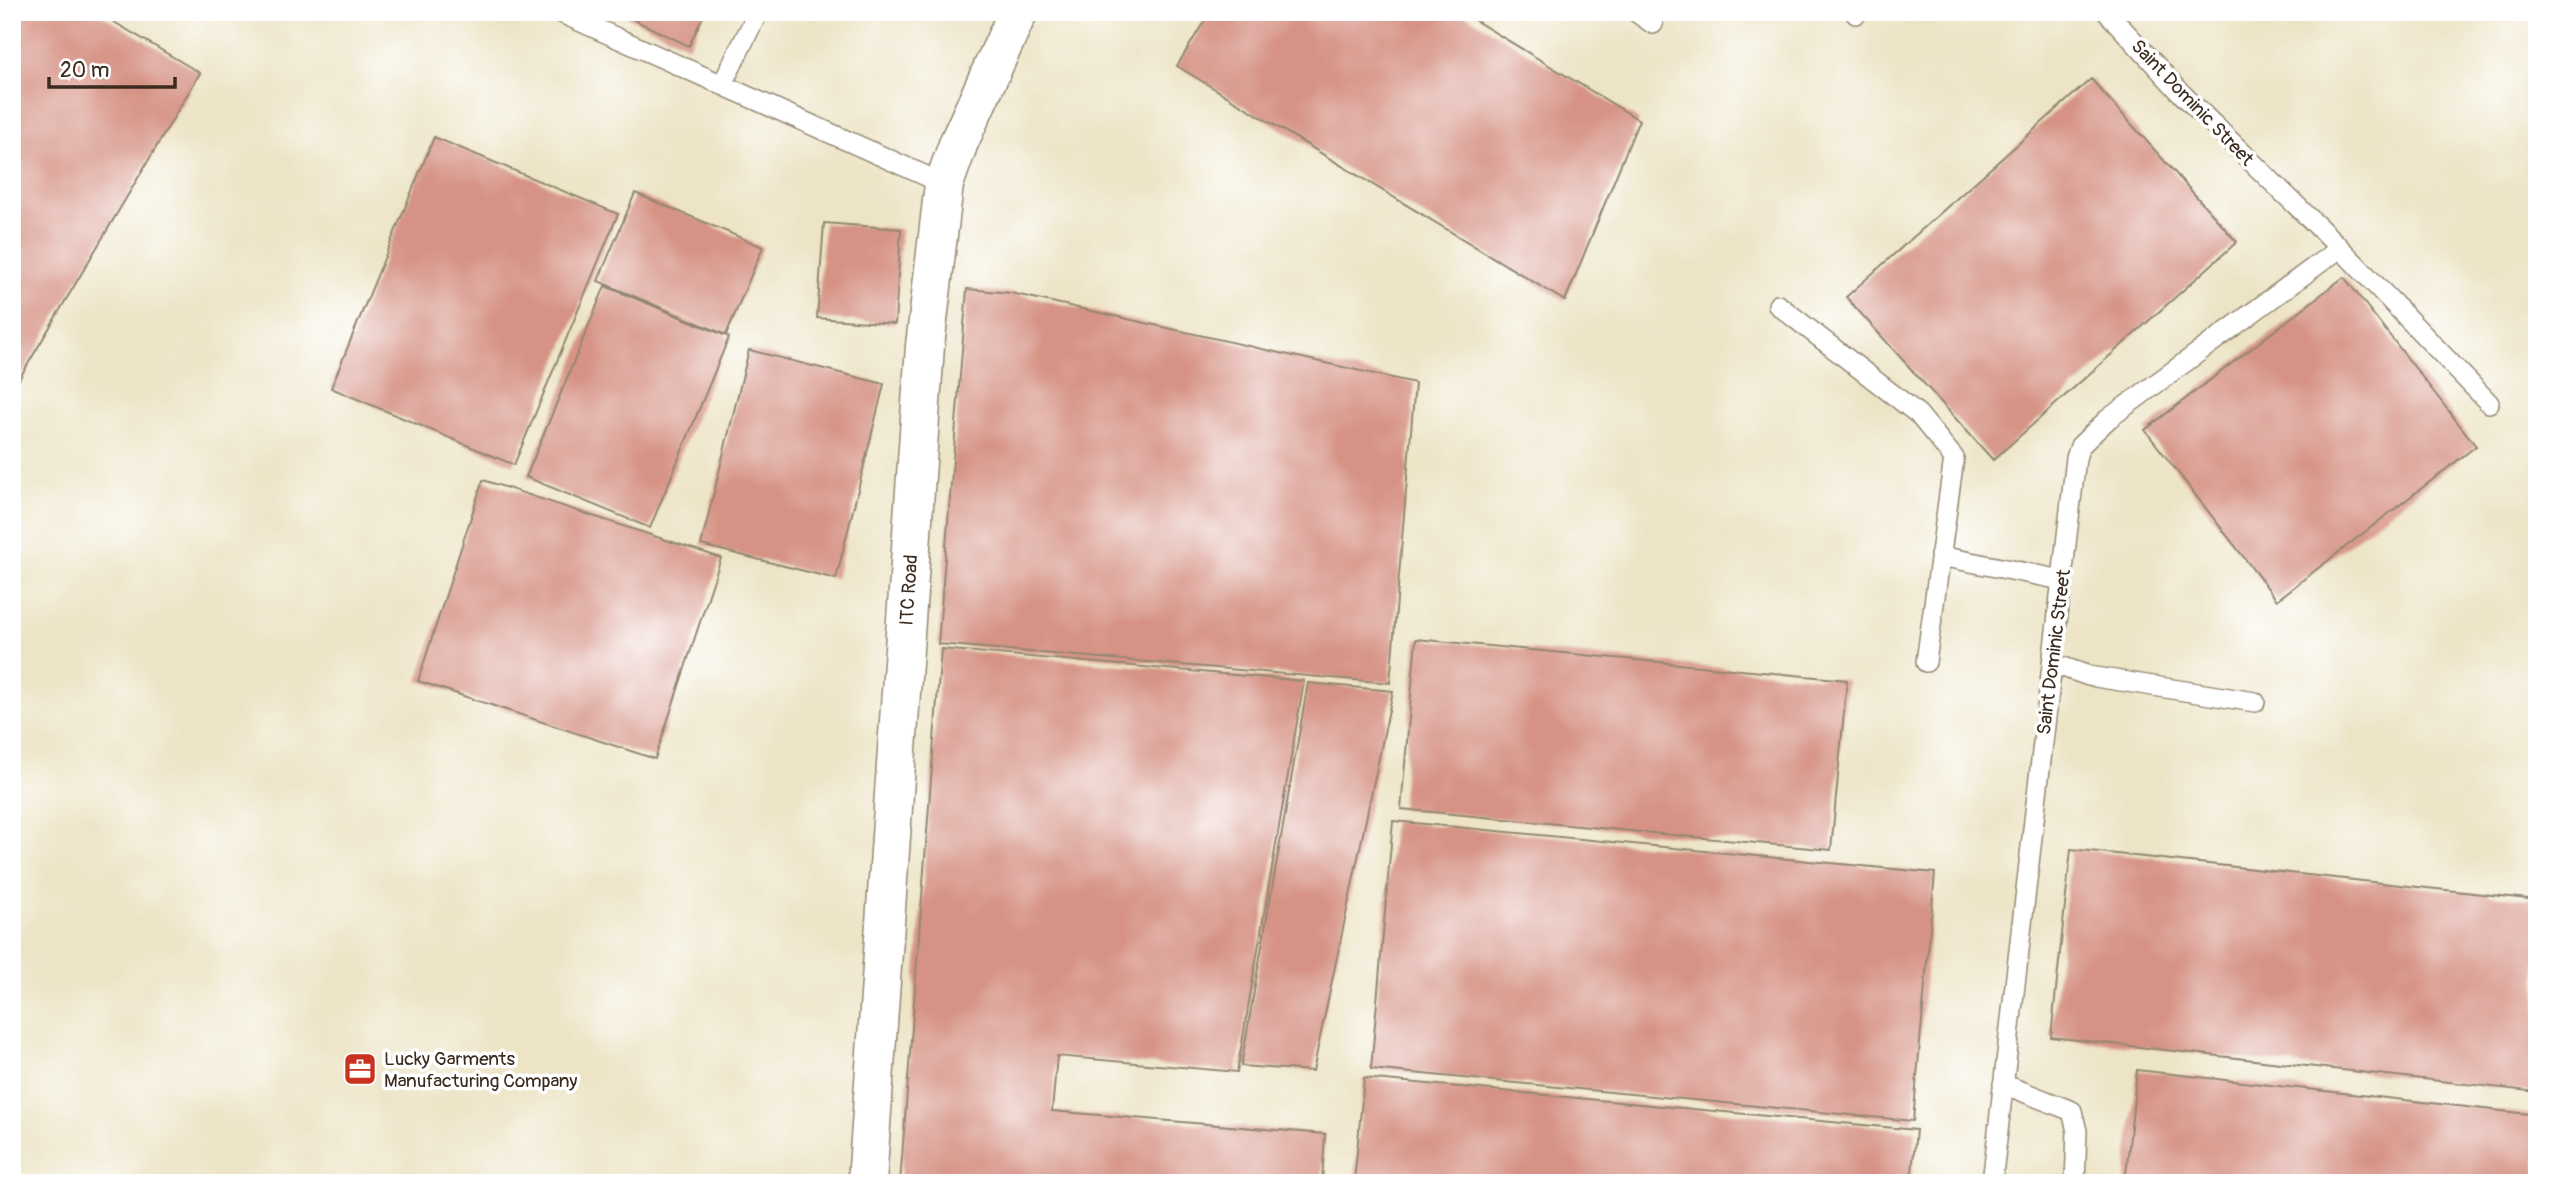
<svg xmlns="http://www.w3.org/2000/svg" width="2549" height="1195" viewBox="0 0 2549 1195" font-family="Pangolin,sans-serif">
  <style>
    .building { fill: #d69385 }
    .lines { fill: none; stroke-linecap: round; stroke-linejoin: round }
    .service-casing { stroke: #948772; stroke-width: 22 }
    .tertiary-casing { stroke: #948772; stroke-width: 41 }
    .service { stroke: #fff; stroke-width: 19 }
    .tertiary { stroke: #fff; stroke-width: 38 }
    .labels { text-anchor: middle; stroke-width: 7; stroke-linejoin: round; paint-order: stroke }
    .street-label { font-size: 19px; fill: #3b2a1e; stroke: #fff }
    .poi-label { font-size: 19px; fill: #3b2a1e; stroke: #fff; text-anchor: start }
  </style>
  <rect width="100%" height="100%" fill="#fff"/>
  <filter id="ink" filterUnits="userSpaceOnUse"><feTurbulence type="fractalNoise" baseFrequency=".0143" numOctaves="2"/><feDisplacementMap in="SourceGraphic" scale="14" xChannelSelector="R" yChannelSelector="G"/><feConvolveMatrix kernelMatrix="1 2 1 2 8 2 1 2 1" color-interpolation-filters="sRGB"/></filter>
  <filter id="wash" filterUnits="userSpaceOnUse"><feTurbulence type="fractalNoise" baseFrequency=".00686" numOctaves="4" result="noise"/><feDisplacementMap in="SourceGraphic" scale="28" xChannelSelector="R" yChannelSelector="G"/><feGaussianBlur stdDeviation="1.57" result="paint"/><feColorMatrix in="noise" values="0 0 0 0 0 0 0 0 0 0 0 0 0 0 0 0 0 1.4 0 .05"/><feComposite in="paint" operator="in"/></filter>
  <g filter="url(#wash)">
    <rect width="100%" height="100%" fill="#ede4c6"/>
    <g id="blocks">
      <path class="building" d="M12,12H97L200,73L12,391Z
        M617,12H705L689,46Z
        M1210,12H1461L1639,120L1565,301L1177,66Z
        M2091,79L2237,242L1993,460L1846,297Z
        M434,137L618,214L514,465L331,388Z
        M635,193L763,247L726,335L598,281Z
        M824,223L901,229L895,324L817,318Z
        M2344,277L2476,446L2277,600L2145,430Z
        M605,286L729,337L650,528L526,477Z
        M967,289L1011,293L1415,383L1390,683L938,644Z
        M749,350L884,384L836,579L701,545Z
        M483,480L721,558L655,759L418,681Z
        M1416,639L1847,680L1831,850L1401,809Z
        M941,649L1304,681L1237,1072L1057,1056L1052,1111L1325,1134L1322,1183H900Z
        M1308,683L1393,691L1313,1071L1241,1066Z
        M1393,821L1935,873L1913,1121L1371,1069Z
        M2071,849L2537,900V1092L2051,1037Z
        M2137,1070L2537,1115V1183H2125Z
        M1364,1078L1916,1130L1911,1183H1354Z"/>
    </g>
  </g>
  <g filter="url(#ink)">
    <use href="#blocks" fill-opacity="0" stroke="#948772" stroke-width="2"/>
    <g class="lines">
      <defs>
        <path id="service" d="M559,12L944,184
          M1636,12L1653,24
          M2107,12L2182,94L2340,248L2489,403
          M1856,14L1858,12
          M722,85L758,12
          M1778,305L1918,414L1954,458L1926,662
          M1940,556L2062,580
          M2052,663L2089,676L2255,702
          M2003,1084L2072,1111L2077,1131L2075,1183
          M1992,1183L2076,458L2080,446L2108,419L2340,248"/>
        <path id="tertiary" d="M867,1183L925,346L944,184L959,142L1018,12"/>
      </defs>
      <use href="#service" class="service-casing"/>
      <use href="#tertiary" class="tertiary-casing"/>
      <use href="#service" class="service"/>
      <use href="#tertiary" class="tertiary"/>
    </g>
  </g>
  <defs>
    <symbol id="office-square" viewBox="-11 -11 22 22"><rect x="-9" y="-9" width="18" height="18" rx="4" fill="#c8321e" stroke="#fff"/><path d="M-6-3h4V-5.5h4V-3h4V5H-6ZM-1-4.5V-3h2v-1.5ZM-6 0V1H6V0Z" fill="#fff"/></symbol>
  </defs>
  <g fill-rule="evenodd">
    <use href="#office-square" x="341" y="1050" width="38" height="38"/>
  </g>
  <g class="labels">
    <g class="street-label">
      <text transform="translate(2193 102) rotate(46)" y="7">Saint Dominic Street</text>
      <text transform="translate(908 590) rotate(-86)" y="7">ITC Road</text>
      <text transform="translate(2053 652) rotate(-83)" y="7">Saint Dominic Street</text>
    </g>
    <g class="poi-label">
      <text x="384" y="1065">Lucky Garments<tspan x="384" dy="22">Manufacturing Company</tspan></text>
    </g>
  </g>
  <rect width="2549" height="1195" fill="none" stroke="#fff" stroke-width="42"/>
  <path d="M49 77v10h126v-10" fill="none" stroke="#3b2a1e" stroke-width="3.5"/>
  <text x="60" y="77" font-size="21" fill="#3b2a1e" stroke="#ffffff" stroke-width="5" paint-order="stroke">20 m</text>
</svg>
